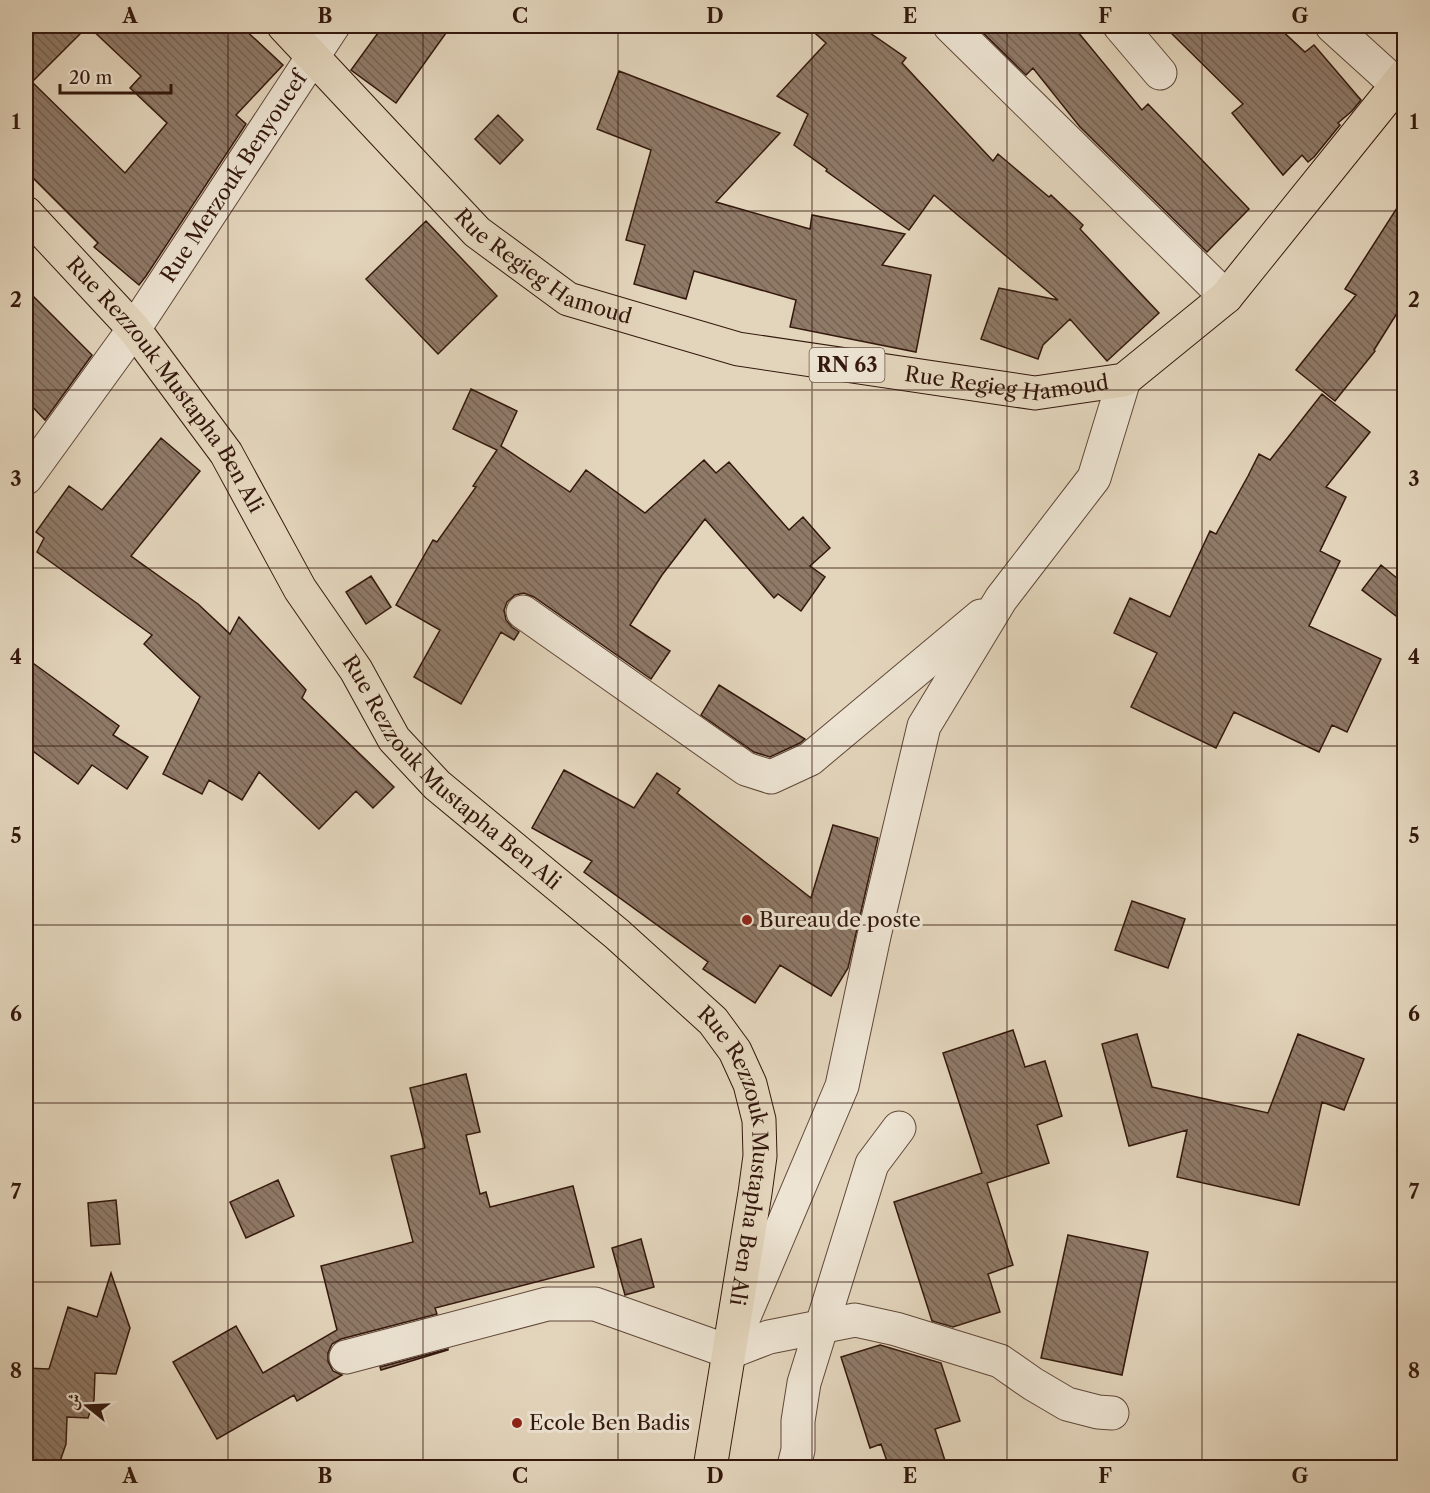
<svg xmlns="http://www.w3.org/2000/svg" width="1430" height="1493" viewBox="0 0 1430 1493" font-family="'Libre Caslon Text',Amiri,serif">
  <style>
    .building { fill: url(#building-back-hatch); stroke: #34180d; stroke-width: 1.5; fill-rule: evenodd }
    .lines { fill: none; stroke-linecap: round; stroke-linejoin: round }
    .minor-casing { stroke: #604739; stroke-width: 35 }
    .major-casing { stroke: #34180d; stroke-width: 35 }
    .minor { stroke: #ede4d3; stroke-width: 33 }
    .major { stroke: #e3d5bc; stroke-width: 33 }
    .grid { fill: none; stroke: #34180d; stroke-width: 1.5; stroke-opacity: 0.55 }
    .poi-dot { fill: #8f2418; stroke: #ede4d3; stroke-width: 2 }
    .labels { text-anchor: middle; stroke-width: 6; stroke-linejoin: round; paint-order: stroke }
    .shield { fill: #ede4d3; stroke: #6c5548; stroke-width: 1.5 }
    .shield-label { font-size: 20px; font-weight: bold; fill: #34180d }
    .street-label { font-size: 21px; fill: #34180d; stroke: #ede4d3 }
    .poi-label { font-size: 21px; fill: #34180d; stroke: #ede4d3; text-anchor: start }
    .neatline { fill: none; stroke: #34180d; stroke-width: 2 }
    .grid-label { font-size: 20px; text-anchor: middle; font-weight: bold; fill: #34180d }
  </style>
  <defs>
    <pattern id="building-back-hatch" width="6" height="6" patternUnits="userSpaceOnUse" patternTransform="scale(1.5)"><rect width="6" height="6" fill="#8f7a68"/><path d="M-1 5l2 2M0 0l6 6M5-1l2 2" fill="none" stroke="#766354"/></pattern>
  </defs>
  <rect width="100%" height="100%" fill="#e3d5bc"/>
  <filter id="stains"><feTurbulence type="fractalNoise" baseFrequency=".00333" numOctaves="4"/><feColorMatrix values="0 0 0 0 .2 0 0 0 0 .09 0 0 0 0 .02 0 0 0 .5 -.17"/></filter>
  <radialGradient id="worn" r=".72"><stop offset=".6" stop-color="#630" stop-opacity="0"/><stop offset="1" stop-color="#630" stop-opacity=".3"/></radialGradient>
  <path class="building" d="M26,26H241L283,65L236,115L246,124L146,276L139,285L94,247L98,243L26,171ZM88,26L141,76L130,88L167,123L125,173L32,82Z
    M383,26H451L396,103L351,70Z
    M807,26H860L906,58L902,63L993,161L998,154L1049,197L1051,195L1083,225L1080,229L1159,313L1107,361L1070,319L1043,345L1038,359L981,339L999,288L1058,300L934,195L909,230L826,171L827,169L794,145L808,114L777,96L826,43Z
    M976,26H1073L1142,110L1148,104L1249,209L1207,252L1080,127L1033,68L1026,75Z
    M1164,26H1277L1305,52L1314,45L1361,100L1352,111L1338,123L1340,125L1314,157L1308,162L1302,155L1283,175L1232,113L1243,104Z
    M619,71L780,133L716,202L810,229L812,215L905,234L882,265L931,275L916,352L790,327L796,300L694,271L686,299L634,284L645,245L626,240L651,150L597,129Z
    M498,115L523,140L500,164L475,139Z
    M1404,197V302L1374,350L1375,351L1335,401L1296,370L1356,295L1345,289Z
    M426,221L497,296L438,354L366,279Z
    M26,289L92,355L45,420L26,400Z
    M471,389L517,411L501,446L570,492L586,470L645,513L704,460L716,473L729,462L789,530L803,517L830,548L810,566L825,577L801,611L778,594L774,598L705,519L662,575L630,625L670,651L651,679L534,597L524,593L515,595L507,602L504,610L506,620L512,627L519,632L514,640L501,632L461,704L414,677L440,630L396,605L433,540L437,542L476,487L473,486L497,450L453,429Z
    M1322,394L1370,432L1326,487L1346,497L1320,551L1340,561L1309,626L1381,659L1347,732L1332,725L1319,752L1234,712L1216,748L1131,707L1157,653L1114,633L1130,598L1170,617L1210,531L1216,534L1248,476L1259,454L1270,460Z
    M161,438L200,471L131,556L198,604L230,634L239,617L306,690L302,698L394,787L373,808L356,791L319,829L259,772L242,800L209,780L202,794L163,774L200,697L144,644L152,635L37,552L44,538L36,532L69,486L102,510Z
    M1381,565L1404,584V622L1362,590Z
    M371,576L391,607L366,624L346,592Z
    M26,658L119,726L113,735L148,757L127,789L92,765L78,784L26,746Z
    M719,685L805,739L800,743L770,757L754,752L701,715Z
    M564,770L634,808L657,773L680,789L677,793L811,898L833,825L878,838L848,968L831,996L780,965L755,1003L703,969L708,962L584,872L592,861L532,828Z
    M1132,901L1185,919L1168,968L1115,950Z
    M1013,1030L1025,1067L1045,1061L1062,1116L1037,1125L1049,1163L987,1183L1013,1265L988,1274L1000,1312L953,1327L932,1321L894,1202L982,1173L943,1053Z
    M1137,1034L1152,1087L1268,1113L1298,1034L1364,1059L1344,1110L1322,1102L1299,1205L1177,1177L1187,1130L1129,1146L1102,1044Z
    M466,1074L480,1132L466,1135L480,1194L486,1192L490,1207L573,1186L594,1267L435,1308L437,1314L341,1339L332,1344L328,1353V1361L333,1371L342,1375L297,1401L294,1395L217,1439L173,1362L236,1326L263,1373L337,1330L321,1266L413,1242L391,1156L425,1148L410,1088Z
    M278,1180L294,1216L246,1238L230,1202Z
    M116,1200L120,1244L91,1246L88,1203Z
    M1068,1235L1148,1252L1122,1375L1041,1358Z
    M641,1239L654,1287L625,1295L612,1248Z
    M111,1273L130,1328L116,1374L95,1373L94,1400L88,1418L67,1417L66,1444L58,1467H26V1368L49,1369L68,1307L97,1317Z
    M880,1345L941,1363L960,1421L935,1429L947,1467H889L881,1444L870,1448L841,1357Z
    M448,1349V1350L381,1370L380,1367Z"/>
  <g class="lines">
    <defs>
      <g id="minor">
        <path d="M950,26L1226,297"/>
        <path d="M1120,26L1160,73"/>
        <path d="M1332,26L1397,85L1404,96"/>
        <path id="s1" d="M26,478L134,329L333,26"/>
        <path d="M523,612L746,769L771,777L810,759L981,616"/>
        <path d="M738,1331L842,1086L874,936L924,726L1001,599L1094,478L1124,380"/>
        <path d="M346,1357L547,1304H595L730,1352L769,1337L855,1320L896,1329L1000,1361L1033,1384L1067,1404L1098,1412L1112,1413"/>
        <path d="M794,1466L798,1450V1421L804,1383L872,1164L899,1128"/>
      </g>
      <g id="major">
        <path id="s2" d="M284,26L477,232L568,299L738,349L1035,393L1124,380L1226,297L1404,76"/>
        <path id="s3" d="M26,213L134,329L226,453L300,589L356,670L394,739L437,785L617,934L713,1021L735,1051L750,1084L759,1120L760,1156L755,1193L710,1468"/>
      </g>
    </defs>
    <use href="#minor" class="minor-casing"/>
    <use href="#major" class="major-casing"/>
    <use href="#minor" class="minor"/>
    <use href="#major" class="major"/>
  </g>
  <path class="grid" d="M228,26V1468M423,26V1468M618,26V1468M812,26V1468M1007,26V1468M1202,26V1468M26,211H1404M26,390H1404M26,568H1404M26,746H1404M26,925H1404M26,1103H1404M26,1282H1404"/>
  <g class="poi-dot">
    <circle cx="747" cy="920" r="6"/>
    <circle cx="517" cy="1423" r="6"/>
  </g>
  <g class="labels">
    <rect class="shield" x="809.5" y="348" width="75" height="34" rx="4.5"/>
    <g class="shield-label">
      <text x="847" y="372">RN 63</text>
    </g>
    <g class="street-label">
      <text dy="7" stroke="none"><textPath href="#s1" startOffset="366">Rue Merzouk Benyoucef</textPath></text>
      <text dy="7" stroke="none"><textPath href="#s2" startOffset="358">Rue Regieg Hamoud</textPath></text>
      <text dy="7" stroke="none"><textPath href="#s2" startOffset="844">Rue Regieg Hamoud</textPath></text>
      <text dy="7" stroke="none"><textPath href="#s3" startOffset="222">Rue Rezzouk Mustapha Ben Ali</textPath></text>
      <text dy="7" stroke="none"><textPath href="#s3" startOffset="708">Rue Rezzouk Mustapha Ben Ali</textPath></text>
      <text dy="7" stroke="none"><textPath href="#s3" startOffset="1212">Rue Rezzouk Mustapha Ben Ali</textPath></text>
    </g>
    <g class="poi-label">
      <text x="759" y="927">Bureau de poste</text>
      <text x="529" y="1430">Ecole Ben Badis</text>
    </g>
  </g>
  <rect width="1430" height="1493" fill="none" stroke="#e3d5bc" stroke-width="66"/>
  <g transform="translate(87 1406) rotate(288)" stroke="#ede4d3" stroke-width="4.5" paint-order="stroke">
  <path d="M0-4.5L10 22L0 15L-10 22Z" fill="#34180d"/>
  <text y="-9" font-size="16" font-weight="bold" text-anchor="middle" fill="#34180d">ش</text>
  </g>
  <path d="M60 84v9h111v-9" fill="none" stroke="#34180d" stroke-width="3"/>
  <text x="69" y="84" font-size="18" fill="#34180d" stroke="#ede4d3" stroke-width="4.5" paint-order="stroke">20 m</text>
  <rect x="33" y="33" width="1364" height="1427" class="neatline"/>
  <g class="grid-label">
    <text x="130" y="23">A</text>
    <text x="325" y="23">B</text>
    <text x="520" y="23">C</text>
    <text x="715" y="23">D</text>
    <text x="910" y="23">E</text>
    <text x="1105" y="23">F</text>
    <text x="1300" y="23">G</text>
    <text x="16" y="129">1</text>
    <text x="1414" y="129">1</text>
    <text x="16" y="307">2</text>
    <text x="1414" y="307">2</text>
    <text x="16" y="486">3</text>
    <text x="1414" y="486">3</text>
    <text x="16" y="664">4</text>
    <text x="1414" y="664">4</text>
    <text x="16" y="843">5</text>
    <text x="1414" y="843">5</text>
    <text x="16" y="1021">6</text>
    <text x="1414" y="1021">6</text>
    <text x="16" y="1199">7</text>
    <text x="1414" y="1199">7</text>
    <text x="16" y="1378">8</text>
    <text x="1414" y="1378">8</text>
    <text x="130" y="1483">A</text>
    <text x="325" y="1483">B</text>
    <text x="520" y="1483">C</text>
    <text x="715" y="1483">D</text>
    <text x="910" y="1483">E</text>
    <text x="1105" y="1483">F</text>
    <text x="1300" y="1483">G</text>
  </g>
  <rect width="100%" height="100%" filter="url(#stains)"/>
  <rect width="100%" height="100%" fill="url(#worn)"/>
</svg>
